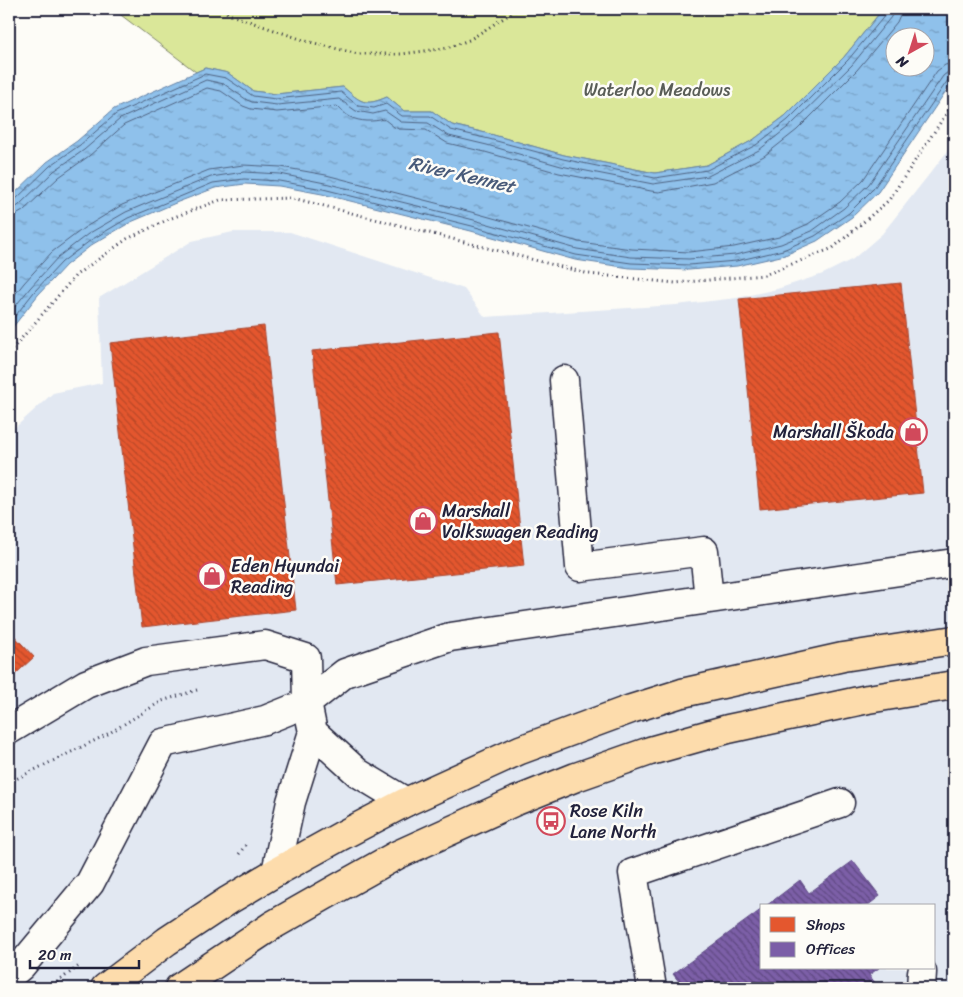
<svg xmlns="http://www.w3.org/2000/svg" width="963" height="997" viewBox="0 0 963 997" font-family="Sriracha,sans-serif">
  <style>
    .built { fill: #e2e8f2; fill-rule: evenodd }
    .green { fill: #dae799; stroke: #7e846a }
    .water { fill: url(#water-ripples); stroke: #6381a5; fill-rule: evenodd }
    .shops { fill: url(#shops-back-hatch); stroke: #aa4732 }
    .offices { fill: url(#offices-back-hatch); stroke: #604c87 }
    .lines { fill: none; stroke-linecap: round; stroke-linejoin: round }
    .shore { stroke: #4e6281; stroke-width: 1 }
    .minor-casing { stroke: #22223b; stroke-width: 31 }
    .highway-casing { stroke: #22223b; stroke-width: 31 }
    .path { stroke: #22223b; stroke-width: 3; stroke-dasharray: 1 4; stroke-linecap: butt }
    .minor { stroke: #fdfcf7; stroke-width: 28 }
    .highway { stroke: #fddcac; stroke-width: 28 }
    .labels { text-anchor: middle; stroke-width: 5; stroke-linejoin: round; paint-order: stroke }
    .park-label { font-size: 18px; fill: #595d57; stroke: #fdfcf7 }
    .poi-label { font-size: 18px; fill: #22223b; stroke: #fdfcf7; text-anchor: start }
    .water-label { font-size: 19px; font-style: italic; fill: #485a79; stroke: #fdfcf7 }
  </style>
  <defs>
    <pattern id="water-ripples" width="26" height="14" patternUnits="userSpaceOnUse" patternTransform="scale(1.25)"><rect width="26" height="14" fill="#8fc1eb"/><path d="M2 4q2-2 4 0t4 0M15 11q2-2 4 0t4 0" fill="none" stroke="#749cc0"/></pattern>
    <pattern id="shops-back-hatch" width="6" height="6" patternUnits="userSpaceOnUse" patternTransform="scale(1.25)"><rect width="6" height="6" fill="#e4572e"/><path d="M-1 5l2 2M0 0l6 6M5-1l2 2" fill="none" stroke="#b84828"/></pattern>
    <pattern id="offices-back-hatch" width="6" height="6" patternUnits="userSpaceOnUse" patternTransform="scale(1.25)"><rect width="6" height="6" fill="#7b5ea7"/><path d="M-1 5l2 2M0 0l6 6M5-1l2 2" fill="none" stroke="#5f4982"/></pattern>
  </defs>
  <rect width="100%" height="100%" fill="#fdfcf7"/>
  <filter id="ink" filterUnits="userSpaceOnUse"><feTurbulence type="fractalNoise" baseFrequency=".02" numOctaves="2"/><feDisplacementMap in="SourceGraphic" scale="10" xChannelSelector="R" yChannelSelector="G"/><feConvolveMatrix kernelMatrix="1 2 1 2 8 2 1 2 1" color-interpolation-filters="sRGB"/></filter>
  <g filter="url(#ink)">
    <path class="built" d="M954,143V988H9V433L53,393L102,383L99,298L192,241L233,232H290L464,289L485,317L676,305L737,298L777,289L823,274L853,259L882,234ZM762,906H934V968H762Z"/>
    <path class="green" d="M113,9H349L383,13L386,9H883L844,57L785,116L753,140L707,165L655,173L564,155L490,134L452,125L432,111H404L387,97C364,107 361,102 343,87L276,94L253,91L228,73L205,68L196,72Z"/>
    <path class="water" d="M883,9H954V79L878,192L852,217L817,241L785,255L737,266L689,270L630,268L575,260L471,231L322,194L279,186L245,184L215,188L178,202L131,222L93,244L66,265L38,295L9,332V199L47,162L77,141L114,109L205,68L228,73L253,91L276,94L343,87C361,102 364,107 387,97L404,111H432L452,125L490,134L564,155L655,173L707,165L753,140L785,116L844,57ZM896,38H926V68H896Z"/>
    <path class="shops" d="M901,283L923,493L760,509L739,299Z
      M264,326L296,610L142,627L110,343Z
      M499,332L524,566L337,585L312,351Z
      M9,630L34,657L9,680Z"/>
    <path class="offices" d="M853,861L880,896L867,906H766L800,880L809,893Z
      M762,909V968H879L869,975L876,984L870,988H684L673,974Z"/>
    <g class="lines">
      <path class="shore" d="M9,202L14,201L50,166L80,145L116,114L205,74L226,78L253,96L276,99L341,92L358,106L374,108L386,104L402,116H430L451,130L489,139L563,159L655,178L707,170L756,145L788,120L848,60L886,14L887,9
        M9,209L14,208L18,206L54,171L84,150L120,119L206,80L224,84L247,100L252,102L277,105L339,99L356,111L373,114L385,111L401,122L428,123L449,136L487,145L561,166L653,184L708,176L759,150L792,124L852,65L891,17L893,9
        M9,216L16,215L23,211L59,177L89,156L124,125L207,88L221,91L243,106L251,109L277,112L337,106C341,110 345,114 350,117C360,122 374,122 384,119L394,127L399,129L426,130L447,143L485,152L559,173L651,191L659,192L713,182L764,156L797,130L857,70L897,22L900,15L901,9
        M9,302L24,283L52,252L84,228L122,205L172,185L209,170L243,165L281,167L326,175L475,213L579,242L632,249L689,252L734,247L779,237L808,224L840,202L863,180L937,71L945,65L954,63
        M9,314L30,288L58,257L88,234L126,212L174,192L211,177L244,172L280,174L325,183L474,220L577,249L631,257L689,259L735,255L781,244L812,231L844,208L869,184L943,76L948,72L954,71
        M9,324L34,292L62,262L91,240L128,218L177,198L213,183L244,179L279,181L323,189L472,226L576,255L631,263L689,265L736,261L783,250L815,236L849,213L874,188L948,80L950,78L954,77"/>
      <defs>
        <path id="minor" d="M564,380L580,567L704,551L709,599
          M9,730L86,684L146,661L265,645L306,658L307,703L313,732L291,802L276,872
          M313,732L358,773L406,802
          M9,976L21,966L90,883L163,743L265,720L307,703L345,673L450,637L954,563
          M652,988L633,873L840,803
          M921,988L922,972"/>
        <path id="highway" d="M105,988L167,941L229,900L276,872L341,836L406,802L520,750L631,709L682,693L843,657L954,640
          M179,988L273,925L338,888L397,855L516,801L576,777L650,751L728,729L868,699L954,685"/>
      </defs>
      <use href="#minor" class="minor-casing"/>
      <use href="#highway" class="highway-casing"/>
      <path class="path" d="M223,9L228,14L306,41L358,54H402L447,48L469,40L518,9
        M9,353L76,275L127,239L169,219L220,200L293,198L589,274L675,283L764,275L833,248L889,200L954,102
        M9,784L16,779L106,735L162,701L197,690
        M239,854L247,843
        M49,988L79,966"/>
      <use href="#minor" class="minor"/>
      <use href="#highway" class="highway"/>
    </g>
  </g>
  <defs>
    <symbol id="shop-ring" viewBox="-11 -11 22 22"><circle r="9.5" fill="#fdfcf7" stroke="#d1495b" stroke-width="1.5"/><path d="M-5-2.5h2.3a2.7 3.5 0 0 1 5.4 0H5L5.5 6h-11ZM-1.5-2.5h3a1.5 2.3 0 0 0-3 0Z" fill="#d1495b"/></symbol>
    <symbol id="bus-ring" viewBox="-11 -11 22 22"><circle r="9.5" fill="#fdfcf7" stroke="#d1495b" stroke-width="1.5"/><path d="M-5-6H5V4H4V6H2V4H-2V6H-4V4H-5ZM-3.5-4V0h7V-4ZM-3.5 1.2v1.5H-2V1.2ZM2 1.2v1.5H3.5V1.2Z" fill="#d1495b"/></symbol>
  </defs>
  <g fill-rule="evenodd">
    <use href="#shop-ring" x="897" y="416" width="32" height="32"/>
    <use href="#shop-ring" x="407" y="505" width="32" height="32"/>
    <use href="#shop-ring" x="196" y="560" width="32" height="32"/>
    <use href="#bus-ring" x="535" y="805" width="32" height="32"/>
  </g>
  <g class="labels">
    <g class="park-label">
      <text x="657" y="96">Waterloo Meadows</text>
    </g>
    <g class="poi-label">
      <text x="894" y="438" text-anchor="end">Marshall Škoda</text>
      <text x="442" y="517">Marshall<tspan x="442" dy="21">Volkswagen Reading</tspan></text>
      <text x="231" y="572">Eden Hyundai<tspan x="231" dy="21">Reading</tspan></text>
      <text x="570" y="817">Rose Kiln<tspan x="570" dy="21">Lane North</tspan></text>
    </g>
    <g class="water-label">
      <text transform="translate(462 174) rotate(13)" y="7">River Kennet</text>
    </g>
  </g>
  <rect width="963" height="997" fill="none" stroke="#fdfcf7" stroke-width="30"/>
  <rect x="15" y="15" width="933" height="967" fill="none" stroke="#22223b" stroke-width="2" filter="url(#ink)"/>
  <rect x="760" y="904" width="175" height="65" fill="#fdfcf7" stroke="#a5a5ac"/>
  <rect x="770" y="917" width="25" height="15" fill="#e4572e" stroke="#a5a5ac"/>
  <text x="806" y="930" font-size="15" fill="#22223b">Shops</text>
  <rect x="770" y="942" width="25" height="15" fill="#7b5ea7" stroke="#a5a5ac"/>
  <text x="806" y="954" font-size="15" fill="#22223b">Offices</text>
  <g transform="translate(910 52) rotate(219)"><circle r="24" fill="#fdfcf7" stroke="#a5a5ac"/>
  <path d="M0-4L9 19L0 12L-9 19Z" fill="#d1495b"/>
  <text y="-8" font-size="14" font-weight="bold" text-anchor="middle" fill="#22223b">N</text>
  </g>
  <path d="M30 960v8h109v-8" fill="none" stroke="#22223b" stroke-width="2.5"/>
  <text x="38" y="960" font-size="15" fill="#22223b" stroke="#fdfcf7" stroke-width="4" paint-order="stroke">20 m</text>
</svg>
